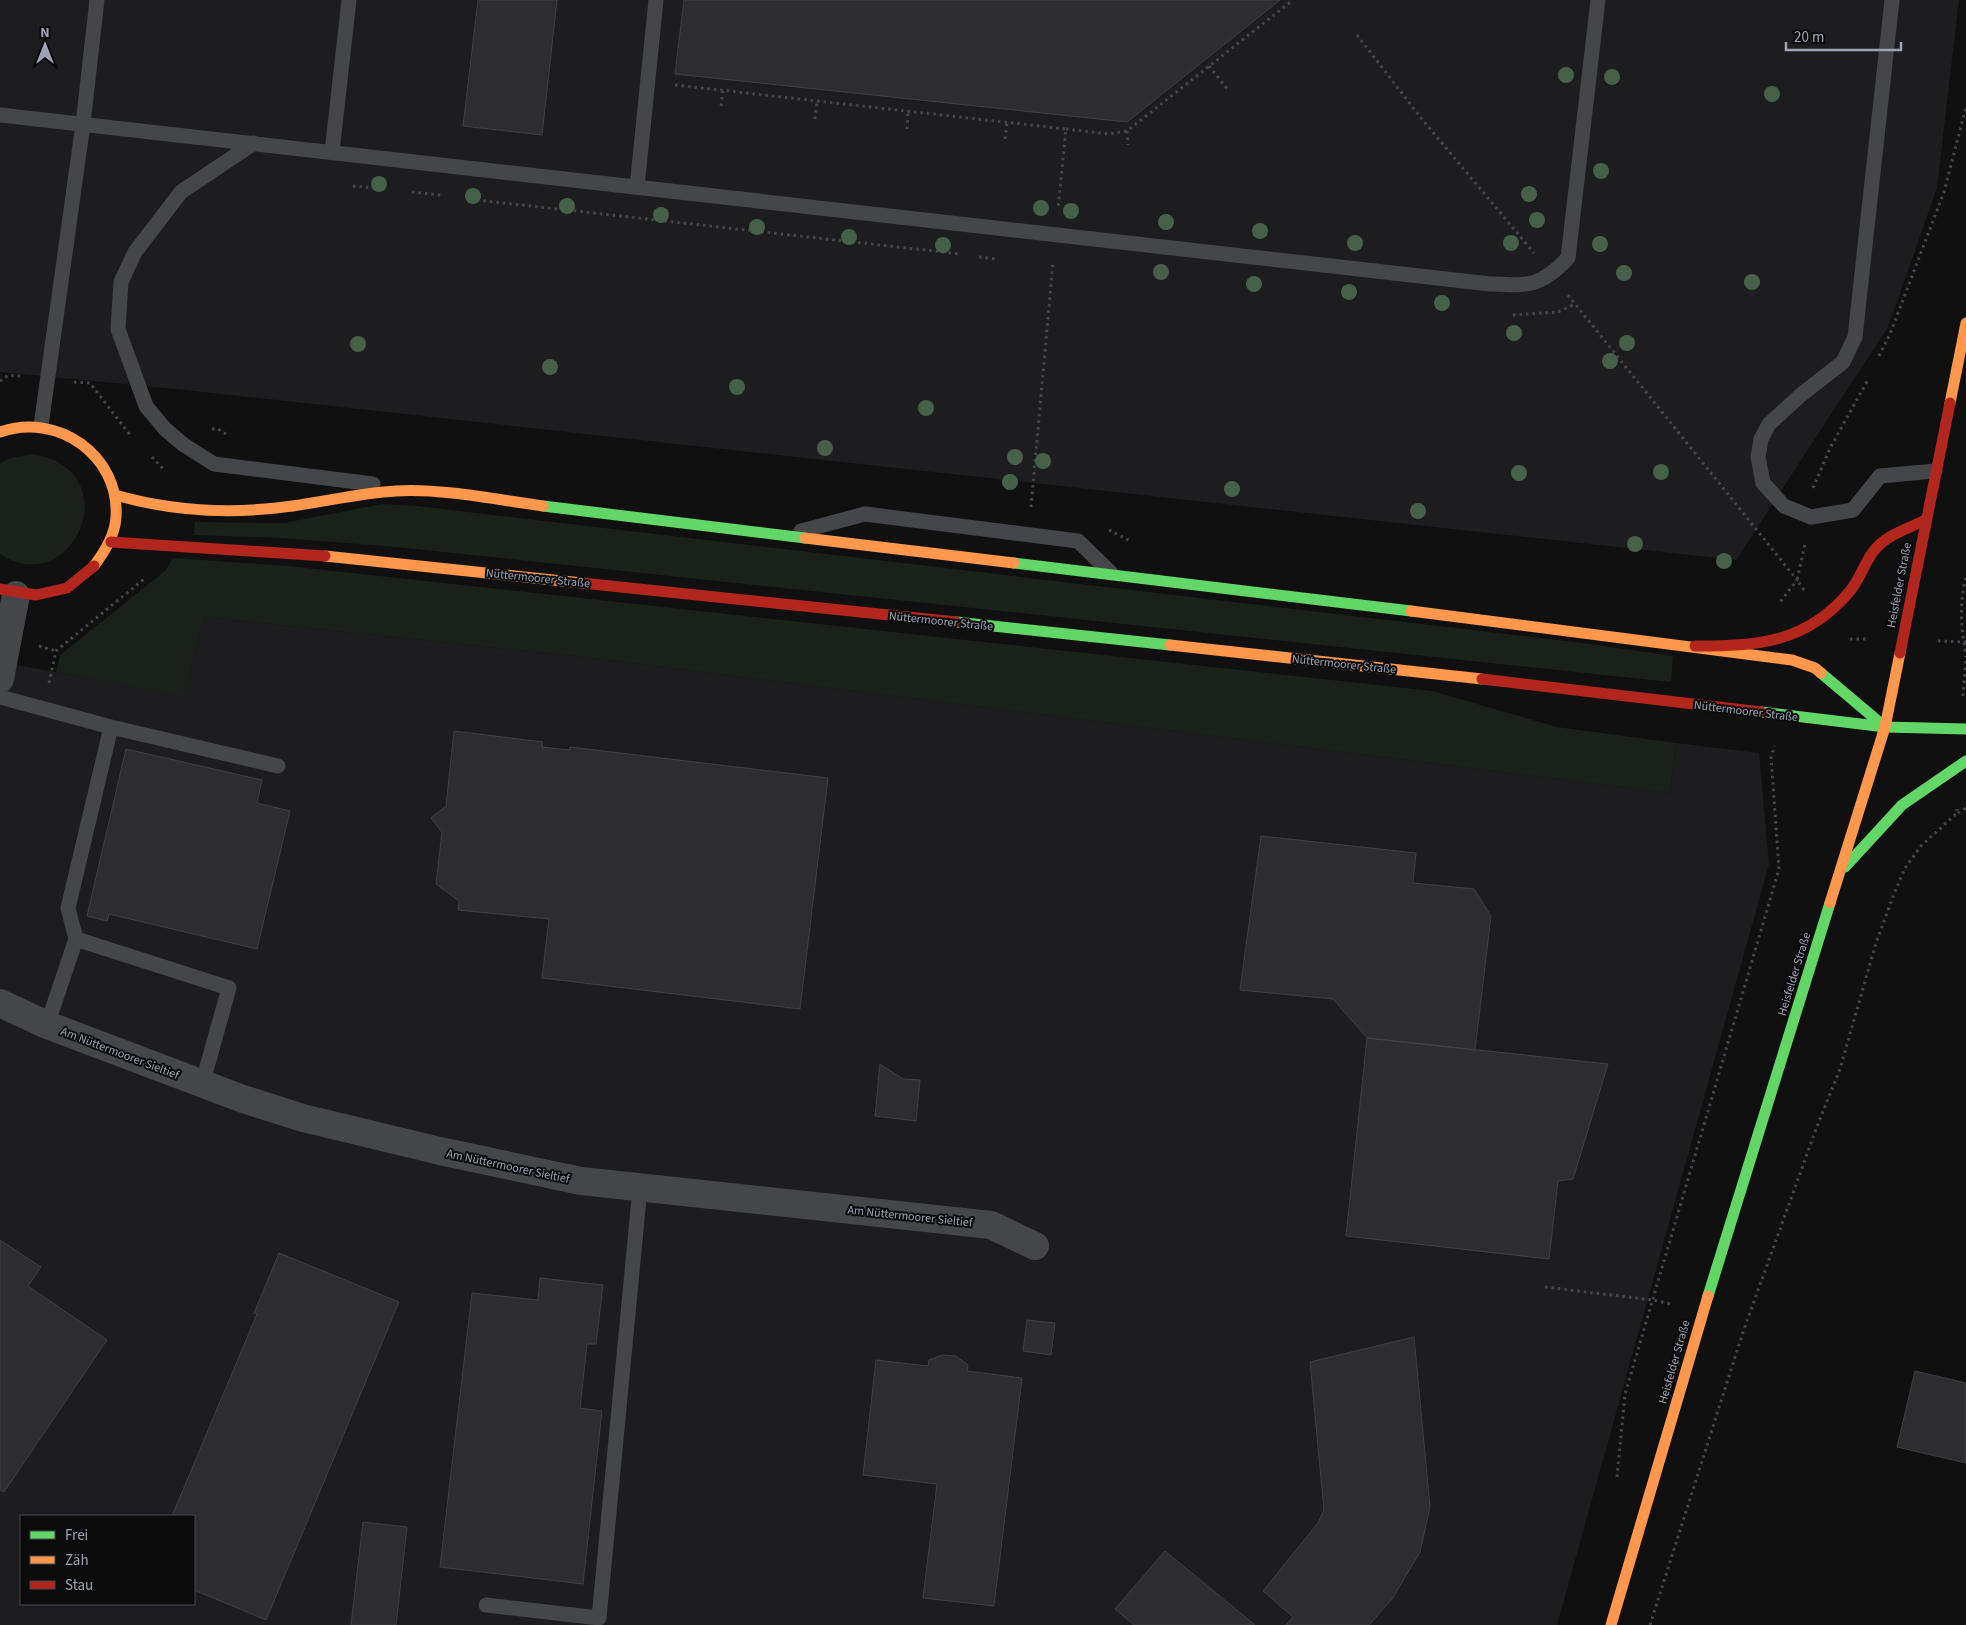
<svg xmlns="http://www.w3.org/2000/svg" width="1966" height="1625" viewBox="0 0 1966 1625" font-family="'Source Sans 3',sans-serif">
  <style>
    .built { fill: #1d1d1f; fill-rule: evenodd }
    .green { fill: #1a211b }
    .building { fill: #2d2d30; stroke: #3f4045 }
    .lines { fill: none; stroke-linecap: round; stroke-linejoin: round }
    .path { stroke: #45464b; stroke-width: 3; stroke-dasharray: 2.5 4; stroke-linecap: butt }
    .lane { stroke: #44464a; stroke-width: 15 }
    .street { stroke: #44464a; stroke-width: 28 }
    .fast { stroke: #63d668; stroke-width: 11 }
    .slow { stroke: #ff974d; stroke-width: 11 }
    .jam { stroke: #b3261e; stroke-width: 11 }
    .tree { fill: #47604a }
    .labels { text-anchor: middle; stroke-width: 4; stroke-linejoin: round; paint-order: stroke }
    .street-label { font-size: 12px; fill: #9fa4b4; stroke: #0b0b0c }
  </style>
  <rect width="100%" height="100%" fill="#101011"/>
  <path class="built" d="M0,0H1959L1937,188L1888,327L1736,560L176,389L0,372Z
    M204,617L575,656L1670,793L1676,743L1759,753L1769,864L1557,1625H0V662L183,695ZM21,1516H194V1604H21Z"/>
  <path class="green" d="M33,454C131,471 72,602 0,554V464L10,458Z
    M382,504L417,506L1583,643L1673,656L1671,682L397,547L283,538L194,535L195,522L284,523Z
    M173,558L288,566L1432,691L1557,727L1676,743L1670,793L575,656L204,617L183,696L56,672L60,655L166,570Z"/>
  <path class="building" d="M478,0H557L542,135L463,126Z
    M684,0H1280L1127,122L675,74Z
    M454,731L543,742L542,747L569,750L570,747L828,778L800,1009L542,978L549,919L458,910L459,901L436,884L442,832L431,818L446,806Z
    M126,749L262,780L257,803L290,811L257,949L109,914L107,921L87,916Z
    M1261,836L1416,853L1413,883L1474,889L1491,916L1475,1050L1367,1038L1333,999L1240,990Z
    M1367,1038L1608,1064L1573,1179L1558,1181L1549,1259L1346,1236Z
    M880,1064L903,1079L920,1080L916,1121L875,1116Z
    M0,1240L41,1267L28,1286L107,1340L4,1492L0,1490Z
    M279,1253L399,1302L266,1620L194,1590V1516H172L257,1314L254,1313Z
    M540,1278L603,1285L596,1344H587L580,1408L602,1411L583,1584L440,1567L472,1293L538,1300Z
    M1027,1320L1055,1323L1051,1355L1023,1351Z
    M1414,1337L1430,1507L1420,1552L1392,1599L1369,1625H1286L1293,1617L1263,1591L1318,1523L1324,1510L1310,1362Z
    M942,1355L956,1356L968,1365L967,1371L1022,1378L994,1606L923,1598L937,1484L863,1475L876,1360L928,1366L929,1360Z
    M1915,1371L1966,1383V1463L1897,1447Z
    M363,1522L407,1527L396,1625H351Z
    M1165,1551L1255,1625H1134L1115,1609Z"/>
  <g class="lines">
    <path class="path" d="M1357,35L1421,118L1534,253
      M1209,66L1229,91
      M675,85L1066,129L1058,209
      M721,106L723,90
      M815,119L817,101
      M907,129L908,112
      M1066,129L1109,134L1127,131L1293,0
      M1127,131L1128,145
      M1005,139L1007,122
      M353,186L384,189
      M412,192L441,195
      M477,200L960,254
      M979,257L997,259
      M1568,295L1797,580L1780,602
      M1513,315L1558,312L1575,304
      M1879,356L1890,334L1944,192L1966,107
      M0,381L9,375L20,376
      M74,382L90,383L130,435
      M212,429H218L229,436
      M152,457L165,471
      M1813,488L1830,448L1869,378
      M1031,507L1053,262
      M1109,530L1132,542
      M1966,578C1959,602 1961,630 1966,655
      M1804,590L1797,580L1805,544
      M1850,639H1869
      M1938,641L1966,642
      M39,646L56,651
      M49,683L56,651L144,579
      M1963,696L1966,656
      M1958,813L1966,808
      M1545,1287L1653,1300L1671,1304
      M1617,1477L1625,1394L1779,869L1771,756L1775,746
      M1650,1625L1743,1332L1816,1129L1840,1069L1876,943L1894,894L1905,868L1921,846L1957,813V809"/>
    <path class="lane" d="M1892,0L1855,337L1843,362L1802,394L1769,424L1761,439L1758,457L1763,483L1784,506L1811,517L1853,510L1880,476L1935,471
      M0,115L1490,284C1528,286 1541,287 1568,258L1598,0
      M254,143L181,192L135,252L121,282L118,329L146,406L165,429L184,445L214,464L373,484
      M332,152L349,0
      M637,187L656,0
      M41,426L83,124L97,0
      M801,531L865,514L1078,541L1111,573
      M0,697L111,727L68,908L76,939
      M111,727L278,766
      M47,1025L76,939L229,988L202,1085
      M486,1605L599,1618L640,1188"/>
    <path class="street" d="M0,679L16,595
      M0,1003L47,1025L243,1099L303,1118L440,1151L581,1181L991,1225L1035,1246"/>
    <path class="fast" d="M543,506L805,538
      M1014,563L1411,611
      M956,622L1170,645
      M1821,673L1885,727
      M1761,712L1885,727L1966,729
      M1845,867L1902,805L1966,761
      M1708,1296L1830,903"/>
    <path class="slow" d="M1950,403L1966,323
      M0,432C57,412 120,455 116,517C115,535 105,551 94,566
      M115,495C168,510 221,514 276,508C317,504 356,493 396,491C440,488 499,500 543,506
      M805,538L1014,563
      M325,556L582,583
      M1411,611L1792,660L1815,668L1821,673
      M1170,645L1482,679
      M1830,903L1885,727L1900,653
      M1611,1625L1708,1296"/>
    <path class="jam" d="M111,542L325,556
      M582,583L956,622
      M0,589L36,595L67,588L94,566
      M1695,646C1758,646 1807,643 1850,591C1860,579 1864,564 1873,552C1885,535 1908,529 1925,520
      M1900,653L1950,403
      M1482,679L1761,712"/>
  </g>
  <g class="tree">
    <circle cx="1566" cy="75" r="8"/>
    <circle cx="1612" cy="77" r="8"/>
    <circle cx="1772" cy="94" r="8"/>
    <circle cx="1601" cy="171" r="8"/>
    <circle cx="379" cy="184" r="8"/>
    <circle cx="1529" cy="194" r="8"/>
    <circle cx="473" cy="196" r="8"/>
    <circle cx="567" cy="206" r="8"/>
    <circle cx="1041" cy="208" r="8"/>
    <circle cx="1071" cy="211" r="8"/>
    <circle cx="661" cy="215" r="8"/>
    <circle cx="1537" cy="220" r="8"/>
    <circle cx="1166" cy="222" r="8"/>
    <circle cx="757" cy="227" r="8"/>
    <circle cx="1260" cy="231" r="8"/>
    <circle cx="849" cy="237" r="8"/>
    <circle cx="1355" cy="243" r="8"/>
    <circle cx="1511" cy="243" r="8"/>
    <circle cx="1600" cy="244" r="8"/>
    <circle cx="943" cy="245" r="8"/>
    <circle cx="1161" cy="272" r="8"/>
    <circle cx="1624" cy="273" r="8"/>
    <circle cx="1752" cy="282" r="8"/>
    <circle cx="1254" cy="284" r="8"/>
    <circle cx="1349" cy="292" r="8"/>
    <circle cx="1442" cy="303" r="8"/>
    <circle cx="1514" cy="333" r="8"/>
    <circle cx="1627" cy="343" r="8"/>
    <circle cx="358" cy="344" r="8"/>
    <circle cx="1610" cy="361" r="8"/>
    <circle cx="550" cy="367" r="8"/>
    <circle cx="737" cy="387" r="8"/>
    <circle cx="926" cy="408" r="8"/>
    <circle cx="825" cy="448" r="8"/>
    <circle cx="1015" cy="457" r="8"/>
    <circle cx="1043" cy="461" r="8"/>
    <circle cx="1661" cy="472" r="8"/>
    <circle cx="1519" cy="473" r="8"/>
    <circle cx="1010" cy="482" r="8"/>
    <circle cx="1232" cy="489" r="8"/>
    <circle cx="1418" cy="511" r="8"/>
    <circle cx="1635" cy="544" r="8"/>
    <circle cx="1724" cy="561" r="8"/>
  </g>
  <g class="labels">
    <g class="street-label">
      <text transform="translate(538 578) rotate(6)" y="4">Nüttermoorer Straße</text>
      <text transform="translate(1899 585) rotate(-79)" y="4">Heisfelder Straße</text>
      <text transform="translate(941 621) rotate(6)" y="4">Nüttermoorer Straße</text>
      <text transform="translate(1344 664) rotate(6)" y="4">Nüttermoorer Straße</text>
      <text transform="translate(1746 711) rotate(7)" y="4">Nüttermoorer Straße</text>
      <text transform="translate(1794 974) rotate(-73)" y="4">Heisfelder Straße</text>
      <text transform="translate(120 1053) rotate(21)" y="4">Am Nüttermoorer Sieltief</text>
      <text transform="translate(508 1166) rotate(12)" y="4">Am Nüttermoorer Sieltief</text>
      <text transform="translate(910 1216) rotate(6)" y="4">Am Nüttermoorer Sieltief</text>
      <text transform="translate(1674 1362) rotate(-74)" y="4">Heisfelder Straße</text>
    </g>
  </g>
  <rect x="20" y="1515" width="175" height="90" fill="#0b0b0c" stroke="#46484f"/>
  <rect x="30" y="1531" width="25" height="8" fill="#63d668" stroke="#46484f"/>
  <text x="65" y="1540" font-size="15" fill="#9fa4b4">Frei</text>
  <rect x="30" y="1556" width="25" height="8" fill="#ff974d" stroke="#46484f"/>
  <text x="65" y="1565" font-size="15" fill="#9fa4b4">Zäh</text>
  <rect x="30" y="1581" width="25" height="8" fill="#b3261e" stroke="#46484f"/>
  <text x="65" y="1590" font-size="15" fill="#9fa4b4">Stau</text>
  <g transform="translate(45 45)" stroke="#0b0b0c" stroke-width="4" paint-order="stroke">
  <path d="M0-4L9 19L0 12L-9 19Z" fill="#9fa4b4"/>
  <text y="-8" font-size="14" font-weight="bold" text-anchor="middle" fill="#9fa4b4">N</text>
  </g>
  <path d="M1786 42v8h115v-8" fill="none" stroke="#9fa4b4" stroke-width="2.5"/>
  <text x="1794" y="42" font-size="15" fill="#9fa4b4" stroke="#0b0b0c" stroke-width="4" paint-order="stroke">20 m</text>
</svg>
